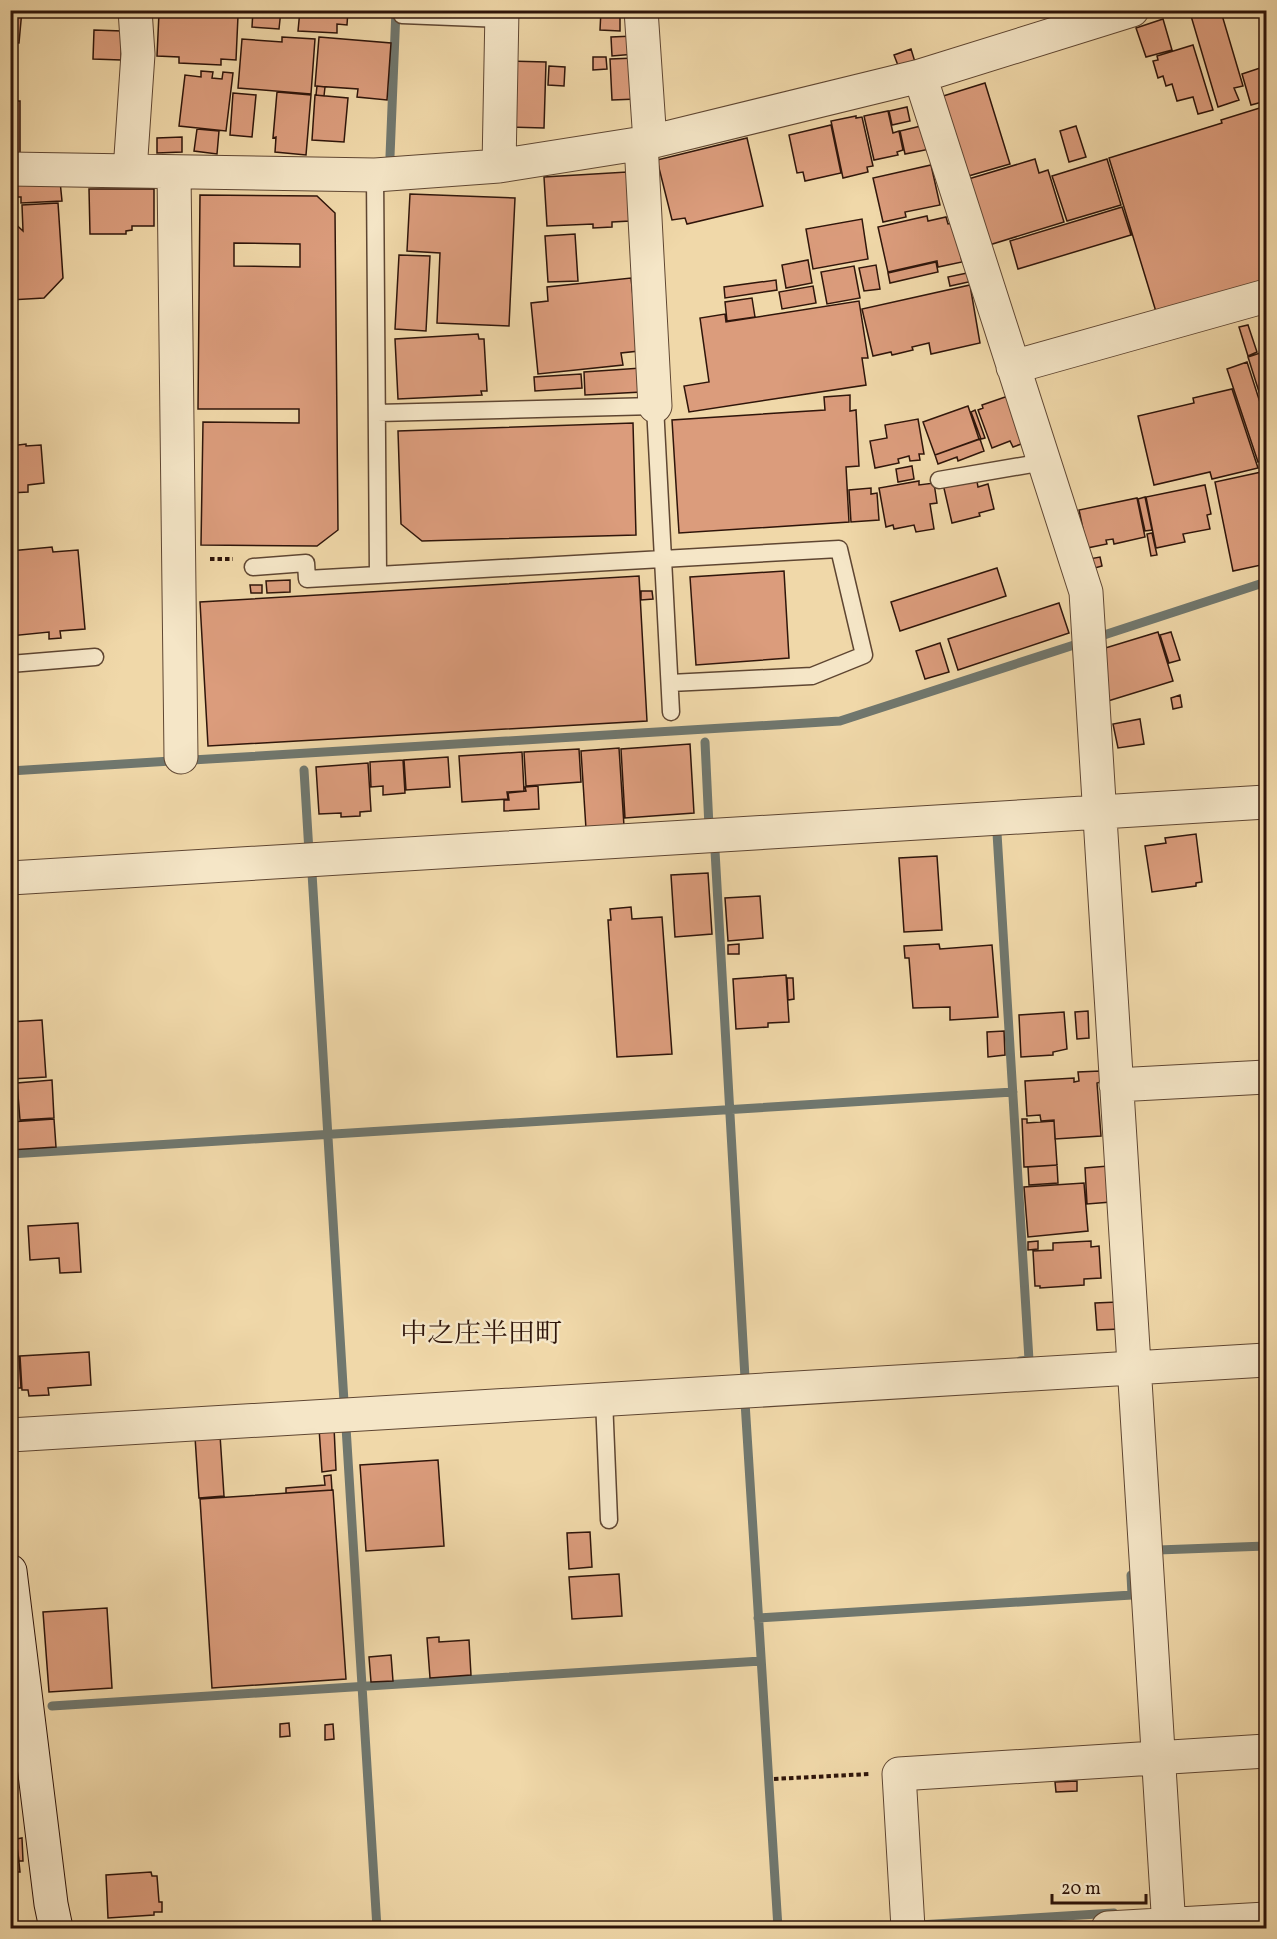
<svg xmlns="http://www.w3.org/2000/svg" width="1277" height="1939" viewBox="0 0 1277 1939" font-family="Vollkorn,'Noto Serif JP',serif">
  <style>
    .lines { fill: none; stroke-linecap: round; stroke-linejoin: round }
    .stream { stroke: #70776e; stroke-width: 9 }
    .building { fill: #db9c7c; stroke: #2f150a; stroke-width: 1.5; fill-rule: evenodd }
    .lane-casing { stroke: #5f4632; stroke-width: 19 }
    .street-casing { stroke: #5f4632; stroke-width: 35 }
    .secondary-casing { stroke: #2f150a; stroke-width: 35 }
    .path { stroke: #2f150a; stroke-width: 4; stroke-dasharray: 4.5 3; stroke-linecap: butt }
    .lane { stroke: #f5e6c7; stroke-width: 16 }
    .street { stroke: #f5e6c7; stroke-width: 33 }
    .secondary { stroke: #f5e6c7; stroke-width: 33 }
    .labels { text-anchor: middle; stroke-width: 5; stroke-linejoin: round; paint-order: stroke }
    .quarter-label { font-size: 27px; fill: #2f150a; stroke: #f5e6c7 }
  </style>
  <rect width="100%" height="100%" fill="#f0d8a9"/>
  <filter id="stains"><feTurbulence type="fractalNoise" baseFrequency=".00333" numOctaves="4"/><feColorMatrix values="0 0 0 0 .2 0 0 0 0 .09 0 0 0 0 .02 0 0 0 .5 -.17"/></filter>
  <radialGradient id="worn" r=".72"><stop offset=".6" stop-color="#630" stop-opacity="0"/><stop offset="1" stop-color="#630" stop-opacity=".3"/></radialGradient>
  <g class="lines">
    <path class="stream" d="M390,156L396,10
      M1104,635L1266,582
      M705,742L709,827
      M192,760L840,721L1074,645
      M304,770L309,852
      M10,771L171,761
      M997,833L1029,1360L1020,1361
      M715,851L745,1378
      M312,873L344,1402
      M10,1154L1013,1092
      M745,1402L778,1928
      M346,1427L377,1928
      M1158,1550L1266,1546
      M758,1618L1132,1595L1131,1575
      M52,1706L761,1661
      M919,1925L1114,1913
      M859,1928L895,1926"/>
  </g>
  <path class="building" d="M10,10H22L19,43L10,42Z
    M184,10H223V16H238L236,60L221,59V65L179,63V57L157,56L159,13L184,14Z
    M253,10H281L279,29L252,27Z
    M300,10H348L347,25L337,24V33L298,31Z
    M601,10H620V31L600,30Z
    M1208,10H1215L1217,16L1222,15L1243,86L1234,88L1239,100L1218,107L1191,16Z
    M1163,19L1172,50L1146,57L1136,28Z
    M94,30L122,31L121,60L93,59Z
    M634,36L635,54L612,56L611,37Z
    M282,37L315,39L311,94L238,88L242,39L282,42Z
    M319,37L391,43L387,100L357,97L358,89L315,86Z
    M1193,45L1213,110L1198,114L1193,97L1177,101L1172,84L1166,86L1163,76L1158,78L1153,61L1158,60L1157,56Z
    M911,49L915,62L899,68L894,55Z
    M593,57H606L607,69L593,70Z
    M635,58L637,99L612,100L610,59Z
    M508,61L546,62L544,128L506,127Z
    M549,66L565,67L564,86L548,85Z
    M1263,67L1264,73L1266,72V101L1251,105L1242,74Z
    M201,71L213,72L212,78L222,79L223,72L233,73L226,131L179,126L185,75L201,77Z
    M985,83L1010,164L965,177L940,97Z
    M317,86L325,87L324,96L316,95Z
    M277,92L311,95L306,155L275,152L276,137L273,138Z
    M233,93L256,95L252,137L230,135Z
    M315,95L348,98L344,142L312,140Z
    M10,101H20V154H10Z
    M1266,106V281L1157,315L1109,158L1222,123L1221,120Z
    M907,107L910,121L892,125L889,111Z
    M888,111L893,133L899,131L903,150L897,152L898,155L874,160L864,116Z
    M856,116V118L862,117L873,166L867,167L868,172L843,178L831,121Z
    M831,125L841,173L805,181L803,172L797,173L789,135Z
    M925,125L930,149L905,154L900,131Z
    M1076,126L1086,157L1069,162L1060,131Z
    M197,129L219,131L217,154L194,151Z
    M182,137V152L157,153V138Z
    M747,138L763,206L687,224L685,218L672,220L657,160Z
    M1035,159L1039,173L1048,170L1064,222L986,246L965,180Z
    M1107,159L1121,205L1067,221L1052,176Z
    M931,165L940,205L905,212L906,217L883,222L873,178Z
    M627,172L630,221L612,222V227L593,228V224L547,226L544,177Z
    M60,181L62,201L21,203V197H10V184Z
    M89,189H154V226H132V230L126,231V234H90Z
    M410,194L515,198L509,326L437,323L440,253L407,251Z
    M200,195L317,196L335,213L338,530L317,546L201,545L203,422L299,423V409H198ZM234,243L300,244V267L234,266Z
    M58,203L63,278L44,298L10,300V219L23,231L22,205Z
    M1122,207L1131,235L1018,269L1010,241Z
    M927,216L928,221L946,217L948,224L954,223L962,262L938,267L937,261L888,272L878,227Z
    M862,219L868,259L813,269L806,229Z
    M575,234L578,281L548,282L545,236Z
    M399,255L430,256L426,331L395,329Z
    M808,260L812,283L786,288L782,265Z
    M936,262L938,272L890,283L888,273Z
    M876,265L880,289L864,291L859,268Z
    M854,266L860,298L827,304L821,272Z
    M972,272L973,281L950,286L948,277Z
    M631,278L639,351L621,353L623,365L538,374L531,303L548,301L547,287Z
    M776,280L777,290L725,298L724,287Z
    M970,285L980,343L931,354L929,343L912,347L913,350L892,355L891,352L873,356L862,309Z
    M813,286L816,303L782,309L779,292Z
    M752,298L755,317L727,321L725,302Z
    M859,301L868,358H862L866,385L689,412L684,386L709,382L700,318L725,314L726,322Z
    M1248,325L1257,352L1248,356L1239,327Z
    M478,334L479,339H484L487,391H481L482,395L398,399L395,339Z
    M1266,351V414L1248,357Z
    M1247,362L1266,421V459L1258,462L1227,369Z
    M641,368L642,392L585,395L584,372Z
    M581,374L582,388L535,391L534,377Z
    M1232,389L1258,468L1212,479L1210,472L1154,485L1138,416L1194,403L1193,398Z
    M850,395V411L856,410L859,466L846,467L849,522L679,533L672,420L825,410L824,397Z
    M1011,395L1024,443L1013,447L1010,441L992,448L978,410L983,408L982,405Z
    M968,406L979,439L935,455L923,422Z
    M975,410L985,438L981,439L971,412Z
    M918,419L924,454H919L920,460L910,461L909,456L898,459L899,463L875,468L870,441L887,438L885,425Z
    M633,423L636,535L422,541L401,524L398,431Z
    M980,439L984,451L958,461L957,457L938,464L935,455Z
    M26,444V446L41,445L44,483L28,485V492L10,493V446Z
    M912,466L914,479L898,482L896,469Z
    M1266,471V564L1233,571L1215,482Z
    M976,476L978,487L988,484L994,509L979,513L980,516L952,523L943,484Z
    M919,481V485L934,483L937,503L930,504L934,529L916,532L914,525L894,529L893,525L886,527L879,488Z
    M1205,485L1211,514L1207,515L1210,529L1183,534L1185,542L1156,548L1146,497Z
    M871,488V494L877,493L879,520L851,522L849,490Z
    M1145,497L1152,530L1145,531L1138,499Z
    M1137,498L1145,537L1114,544L1113,539L1106,540L1107,544L1087,548L1079,510Z
    M1152,533L1157,555L1151,556L1147,534Z
    M52,547L53,552L78,550L85,629L60,631L61,638L49,639V632L10,636V551Z
    M1100,557L1102,566L1091,569L1089,559Z
    M997,568L1006,596L900,631L891,602Z
    M784,571L789,658L696,665L690,577Z
    M639,576L647,721L208,746L200,602Z
    M290,580V592L267,593L266,581Z
    M250,585H262V593H251Z
    M641,591H652L653,599L641,600Z
    M1059,603L1069,633L958,670L948,639Z
    M1158,632L1173,681L1108,701L1102,649Z
    M1171,632L1180,660L1169,663L1160,635Z
    M940,643L949,672L925,679L916,651Z
    M1180,695L1182,707L1173,709L1171,698Z
    M1140,719L1144,744L1118,748L1113,724Z
    M690,744L694,813L625,818L621,749Z
    M619,748L624,826L586,829L581,751Z
    M579,749L581,782L526,786L524,752Z
    M522,752L524,791L507,792L508,799L462,802L459,756Z
    M448,757L450,787L406,790L404,760Z
    M403,760L405,793L383,795V786L371,787L370,762Z
    M368,763L371,811L360,812V816L341,817V813L319,814L316,767Z
    M538,786L539,809L504,811V800H509L508,793L526,791L525,787Z
    M1196,834L1202,882L1196,883V886L1152,892L1145,846L1166,843L1165,838Z
    M937,856L942,930L904,932L899,858Z
    M708,873L712,934L675,937L671,875Z
    M760,896L763,938L728,941L725,898Z
    M631,907L632,919L662,917L672,1054L617,1057L608,920H611L610,909Z
    M739,944V954H728V945Z
    M939,944L940,949L992,945L998,1017L950,1020V1007L913,1008L909,958H905L904,946Z
    M786,975L789,1022L768,1023V1027L736,1029L733,979Z
    M787,978H793L794,999L788,1000Z
    M1088,1011L1089,1038L1077,1039L1075,1012Z
    M1064,1012L1067,1049L1053,1052V1055L1021,1057L1019,1015Z
    M42,1020L46,1077L12,1079L10,1022Z
    M1004,1031L1005,1055L988,1057L987,1032Z
    M1100,1071L1101,1082L1097,1083L1101,1136L1055,1139L1054,1120L1041,1121L1040,1115L1027,1116L1025,1081L1074,1078V1082L1079,1081L1078,1072Z
    M52,1080L54,1118L20,1120L17,1083Z
    M54,1119L56,1147L10,1150V1122Z
    M1022,1119H1027V1123L1054,1121L1057,1165L1024,1167Z
    M1057,1165L1058,1183L1029,1185L1028,1167Z
    M1108,1166L1111,1202L1087,1204L1085,1168Z
    M1084,1183L1088,1231L1028,1237L1024,1187Z
    M78,1223L81,1272L60,1273L59,1258L30,1260L28,1226Z
    M1038,1241V1249L1028,1250V1242Z
    M1091,1241V1247L1099,1246L1101,1278L1084,1279V1285L1040,1288V1286H1035L1033,1251L1053,1250V1243Z
    M1118,1302L1120,1329L1097,1330L1095,1303Z
    M89,1352L91,1385L48,1388L49,1395L29,1396L28,1390H22L20,1356Z
    M19,1356L21,1388H13L11,1357Z
    M334,1427L336,1470L322,1472L319,1428Z
    M220,1435L224,1496L199,1498L195,1437Z
    M438,1460L444,1546L366,1551L360,1465Z
    M331,1475L332,1490L286,1493V1488L325,1485L324,1476Z
    M333,1490L346,1679L212,1688L200,1499Z
    M590,1532L592,1567L569,1569L567,1533Z
    M619,1574L622,1616L572,1619L569,1577Z
    M107,1608L112,1688L49,1692L43,1612Z
    M439,1637V1642L469,1640L471,1675L430,1678L427,1638Z
    M391,1655L393,1681L371,1682L369,1657Z
    M289,1723L290,1736L280,1737V1724Z
    M333,1724L334,1739L325,1740V1725Z
    M1077,1781V1791L1056,1792L1055,1782Z
    M16,1836L18,1861L10,1862V1837Z
    M22,1838L23,1861H19L16,1839Z
    M19,1862L20,1872H10V1863Z
    M151,1872L152,1876H157L159,1902H162V1912H154V1915L108,1918L106,1875Z
    M148,1924V1928H95Z"/>
  <g class="lines">
    <defs>
      <path id="lane" d="M402,15L502,19
        M375,175L378,575
        M377,413L655,406L671,712
        M939,480L1044,462
        M253,567L306,563L307,579L839,549L864,655L812,676L670,683
        M10,664L95,657
        M604,1399L609,1520"/>
      <path id="street" d="M641,10L650,142
        M920,76L1086,592L1169,1928
        M641,143L655,406
        M499,166L502,10
        M10,169L375,175L499,166L650,142L920,76L1132,10
        M130,171L138,54L135,10
        M174,172L181,757
        M1013,367L1266,296
        M10,878L1266,802
        M1116,1085L1266,1077
        M10,1435L1266,1360
        M908,1928L899,1774L1266,1751
        M1108,1928L1266,1919"/>
      <path id="secondary" d="M10,1571L51,1904L56,1928"/>
    </defs>
    <use href="#lane" class="lane-casing"/>
    <use href="#street" class="street-casing"/>
    <use href="#secondary" class="secondary-casing"/>
    <path class="path" d="M210,559H233
      M774,1779L869,1774"/>
    <use href="#lane" class="lane"/>
    <use href="#street" class="street"/>
    <use href="#secondary" class="secondary"/>
  </g>
  <g class="labels">
    <g class="quarter-label">
      <text x="481" y="1342">中之庄半田町</text>
    </g>
  </g>
  <rect width="1277" height="1939" fill="none" stroke="#f0d8a9" stroke-width="36"/>
  <rect x="12" y="12" width="1253" height="1915" fill="none" stroke="#2f150a" stroke-width="3"/>
  <rect x="18" y="18" width="1241" height="1903" fill="none" stroke="#2f150a" stroke-width="1.5"/>
  <path d="M1052 1894v9h94v-9" fill="none" stroke="#2f150a" stroke-width="3"/>
  <text x="1061" y="1894" font-size="18" fill="#2f150a" stroke="#f5e6c7" stroke-width="4.5" paint-order="stroke">20 m</text>
  <rect width="100%" height="100%" filter="url(#stains)"/>
  <rect width="100%" height="100%" fill="url(#worn)"/>
</svg>
